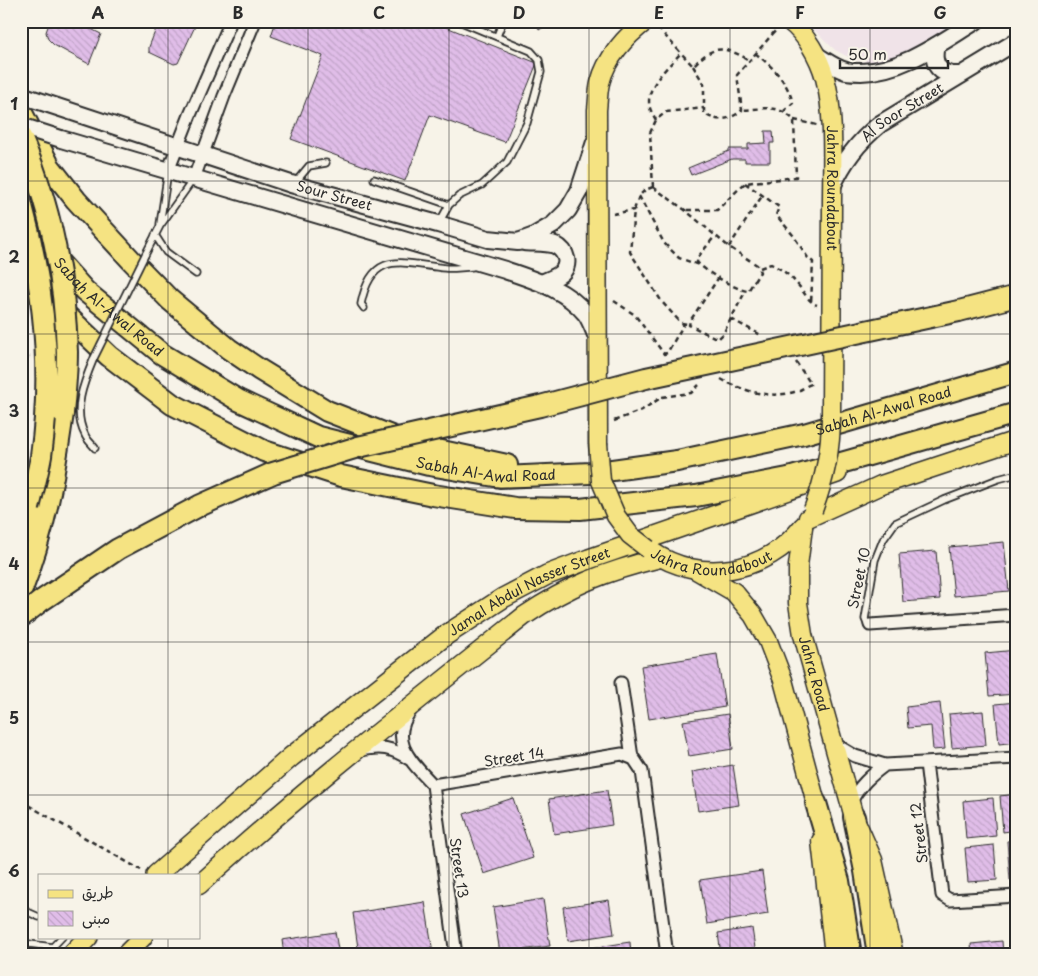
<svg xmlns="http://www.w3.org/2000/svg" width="1038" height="976" viewBox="0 0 1038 976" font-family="'Playpen Sans','Playpen Sans Arabic',sans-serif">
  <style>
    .built { fill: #f0e3e8 }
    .building { fill: url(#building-back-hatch); stroke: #2b2b2b }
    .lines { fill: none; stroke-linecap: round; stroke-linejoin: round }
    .service-casing { stroke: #2b2b2b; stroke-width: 9 }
    .minor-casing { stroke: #2b2b2b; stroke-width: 15 }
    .secondary-casing { stroke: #2b2b2b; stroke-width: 20 }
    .primary-casing { stroke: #2b2b2b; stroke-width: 21 }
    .trunk-casing { stroke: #2b2b2b; stroke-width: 22 }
    .motorway-casing { stroke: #2b2b2b; stroke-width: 24 }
    .path { stroke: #2b2b2b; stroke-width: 2.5; stroke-dasharray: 5 4; stroke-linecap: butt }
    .service { stroke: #f7f3e8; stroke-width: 5.5 }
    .minor { stroke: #f7f3e8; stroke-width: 11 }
    .secondary { stroke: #f7f3e8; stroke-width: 16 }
    .primary { stroke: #f5e382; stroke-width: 18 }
    .trunk { stroke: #f5e382; stroke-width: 19 }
    .motorway { stroke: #f5e382; stroke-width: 20 }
    .service-bridge-casing { stroke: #2b2b2b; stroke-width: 9; stroke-linecap: butt }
    .secondary-bridge-casing { stroke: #2b2b2b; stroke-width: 20; stroke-linecap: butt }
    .primary-bridge-casing { stroke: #2b2b2b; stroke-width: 21; stroke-linecap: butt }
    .motorway-bridge-casing { stroke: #2b2b2b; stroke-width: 24; stroke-linecap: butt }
    .service-bridge { stroke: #f7f3e8; stroke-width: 5.5 }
    .secondary-bridge { stroke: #f7f3e8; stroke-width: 16 }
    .primary-bridge { stroke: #f5e382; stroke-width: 18 }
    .motorway-bridge { stroke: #f5e382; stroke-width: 20 }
    .grid { fill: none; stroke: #2b2b2b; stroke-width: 1; stroke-opacity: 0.55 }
    .labels { text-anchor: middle; stroke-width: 4; stroke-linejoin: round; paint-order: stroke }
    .street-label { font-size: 14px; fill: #2b2b2b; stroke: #f7f3e8 }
    .neatline { fill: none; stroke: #2b2b2b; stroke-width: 2 }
    .grid-label { font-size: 16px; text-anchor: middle; font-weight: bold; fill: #2b2b2b }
  </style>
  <defs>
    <pattern id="building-back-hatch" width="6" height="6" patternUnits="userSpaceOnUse" patternTransform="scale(1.25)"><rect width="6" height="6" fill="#e0bde8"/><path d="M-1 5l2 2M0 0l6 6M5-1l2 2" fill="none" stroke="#c0a3c7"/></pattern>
  </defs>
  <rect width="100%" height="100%" fill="#f7f3e8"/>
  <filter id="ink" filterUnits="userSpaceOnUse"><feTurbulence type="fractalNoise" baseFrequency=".02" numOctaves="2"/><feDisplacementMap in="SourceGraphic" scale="10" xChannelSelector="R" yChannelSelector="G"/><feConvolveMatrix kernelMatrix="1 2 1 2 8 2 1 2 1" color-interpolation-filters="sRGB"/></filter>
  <g filter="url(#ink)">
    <path class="built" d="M805,21H964L924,46L879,64L854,60L835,50Z"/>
    <path class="building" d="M50,21H75L101,34L89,64L54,45L48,39L46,32Z
      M159,21L197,22L178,63L174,64L149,52V47Z
      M276,21H431L537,63L505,142L430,115L405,181L291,139L323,56L271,36Z
      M536,21H553L539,30Z
      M765,131H773L774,143H770V162H745V159H732L691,175L688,168L729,151V149H748V144L766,143Z
      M1004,542L1009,591L954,596L949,547Z
      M1013,545H1017V589Z
      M936,551L940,599L903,602L899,554Z
      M1017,650V694L989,696L985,653Z
      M717,654L725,707L649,719L641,666Z
      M1017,702V742L999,744L995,704Z
      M940,703L945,749L933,750L931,726L908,728L906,707Z
      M983,711L986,745L952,748L949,714Z
      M728,714L733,749L689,756L683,721Z
      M733,765L739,805L698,811L692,772Z
      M607,790L612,825L554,834L549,799Z
      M1017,794V830L1003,832L1000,796Z
      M513,798L533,858L484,874L464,814Z
      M993,798L996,836L966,839L963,801Z
      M1017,840V879L1010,880L1007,841Z
      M994,845L997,880L968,882L965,848Z
      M762,871L768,914L707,924L700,880Z
      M543,899L550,946L500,953L493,907Z
      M609,900L614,934L568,941L563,907Z
      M425,902L433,953L422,955H359L353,913Z
      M752,928L756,955H721L718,933Z
      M335,932L339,955H284L282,940Z
      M1002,941L1003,955H972L971,944Z
      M630,942L631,955H579L578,950Z"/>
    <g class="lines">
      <defs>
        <path id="service" d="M497,36L503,21
          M374,179L449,205
          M294,184L309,166L326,163
          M439,223L449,205L459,196L482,185L507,162L527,123L541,72L539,60L531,51L459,21
          M160,224L168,171
          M155,235L166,252L196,274
          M145,255L160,226L192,181
          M364,308L361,304C372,248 404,264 445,268C453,269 463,267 472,267
          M94,358C84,382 72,410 85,435C87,440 92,444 95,448
          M870,625L867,624L865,619L875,560L883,540L895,523L944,500L998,479L1017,474
          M21,909L39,917
          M21,943L53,947
          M45,955L62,937"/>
        <path id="minor" d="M168,171L190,115L231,21
          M194,178L224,96L255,21
          M870,625L1017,615
          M621,683L632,757
          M411,710C387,742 413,763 433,785
          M833,743L855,756L885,765L1017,758
          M361,750C381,746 391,747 409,759
          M926,763L942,895L950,900L1017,896
          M433,785L622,754L634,759L642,771L667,955
          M433,785L456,955
          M850,803C859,786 870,776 885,765"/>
        <g id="secondary">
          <path d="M936,46C931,65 940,76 960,75"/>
          <path d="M816,55C826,61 835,68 846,71C851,72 857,72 861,72C904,71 941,42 976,21"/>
          <path id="s1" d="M21,95L291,184L438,224L488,239L518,242L534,236L553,225L568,210L579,191L595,142"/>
          <path d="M61,139L505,270C534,280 566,289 586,314C591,321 594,331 598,339"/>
          <path id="s2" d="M832,187C843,161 858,142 880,124L1017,41"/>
          <path d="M524,242C533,243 547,242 555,245C567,251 571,266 560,274C555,278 548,280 542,283"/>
        </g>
        <g id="primary">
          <path id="s3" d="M789,21C806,34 819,57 825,78C835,115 832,165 832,203C832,274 832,345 831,417"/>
          <path d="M598,443L597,110C598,101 598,91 600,83C606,58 626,36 646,21"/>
          <path d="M808,518L881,485L1017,440"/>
          <path id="s4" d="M803,527L798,566V603L803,635L854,817L873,860L894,955"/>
          <path id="s5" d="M651,551C700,585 767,573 803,526"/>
          <path d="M696,570L734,592L753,615L768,641L783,680L816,803L818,815"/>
          <path d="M821,841L834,955"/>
          <path d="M199,885C303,790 414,704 524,616C570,585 607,571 660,558"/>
          <path d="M125,955L143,937"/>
        </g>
        <g id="trunk">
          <path id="s6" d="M156,875L291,757L376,690L446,635L503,598L547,575L589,559L837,473"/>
          <path d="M71,955L88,937"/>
        </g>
        <g id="motorway">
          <path d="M21,111L50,167L76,200L132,261L170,300L229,349L260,370L327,411L414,445L507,465"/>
          <path id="s7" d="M23,222L85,291L162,354L238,400L318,437L429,465L500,477L591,473L677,461L804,434L1017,372"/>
          <path d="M21,272L109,356L172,404L264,451L341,476L433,495L515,508L580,509L696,496L788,478L1017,413"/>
          <path d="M959,311L1017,296"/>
          <path d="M21,535L29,508"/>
          <path d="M21,592C45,531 54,477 63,413"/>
          <path d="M816,803L839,881L851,955"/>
          <path d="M854,817L865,871L878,955"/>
        </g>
      </defs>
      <use href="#service" class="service-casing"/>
      <use href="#minor" class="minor-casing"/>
      <use href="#secondary" class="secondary-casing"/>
      <use href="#primary" class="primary-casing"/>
      <use href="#trunk" class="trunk-casing"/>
      <use href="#motorway" class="motorway-casing"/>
      <path class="path" d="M658,28L693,66C714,44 724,46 749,60
        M755,53C773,67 787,81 793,103L784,111
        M693,66L704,84V113C716,123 731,120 742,110L737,75L776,30
        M656,120C654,116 651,112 650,108C644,87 668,67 681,53
        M794,120L817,125
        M745,183L779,207L776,215L793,235L808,258L813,262L811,303
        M653,187L685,210L729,247L757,265L760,272L748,291C738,291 703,270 697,262L698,257L715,236
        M653,187L645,190L639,196L634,210L630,252L662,302L681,323L688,324
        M653,187L650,133L656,120L666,112L704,108
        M639,196L664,243L679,258L699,265
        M687,210H717L745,183L796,177L794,120C776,103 765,109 742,110
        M613,214L634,210
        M729,247L762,196
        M760,268L771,264C781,269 790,275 797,284C804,291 807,301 817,305
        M719,277L690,321L689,325L716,338H719L723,334L745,292
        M614,301L635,315L664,354L667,353L684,324
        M731,319L761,335
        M21,355L30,357
        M796,362L811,384
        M721,379C743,391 771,400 797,391C804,389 808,383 815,384
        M614,421L642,410L662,397L691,393L699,385
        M21,801L141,870"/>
      <use href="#service" class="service"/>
      <use href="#minor" class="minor"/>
      <use href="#secondary" class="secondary"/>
      <use href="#primary" class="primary"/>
      <use href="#trunk" class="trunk"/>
      <use href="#motorway" class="motorway"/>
      <defs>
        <path id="service-bridge" d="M94,358L145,255"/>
        <path id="secondary-bridge" d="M21,126L61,139"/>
        <path id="primary-bridge" d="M598,443L601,481L616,516L630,535L648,549
          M813,510C825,479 831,450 831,417"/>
        <path id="motorway-bridge" d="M21,137C50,204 65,278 67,352C67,372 65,393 63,413
          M21,202C44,285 53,371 41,456C38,473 33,491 29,508
          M21,617L41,601L118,549L199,506L273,473L358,447L540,406L646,378L959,311"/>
      </defs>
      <use href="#service-bridge" class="service-bridge-casing"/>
      <use href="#secondary-bridge" class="secondary-bridge-casing"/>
      <use href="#primary-bridge" class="primary-bridge-casing"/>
      <use href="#motorway-bridge" class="motorway-bridge-casing"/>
      <use href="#service-bridge" class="service-bridge"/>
      <use href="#secondary-bridge" class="secondary-bridge"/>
      <use href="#primary-bridge" class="primary-bridge"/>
      <use href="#motorway-bridge" class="motorway-bridge"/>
    </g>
  </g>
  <path class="grid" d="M168,21V875M308,21V955M449,21V955M589,21V955M730,21V955M870,21V955M21,181H1017M21,334H1017M21,488H1017M21,642H1017M21,795H1017M168,937V955"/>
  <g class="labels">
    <g class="street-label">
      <text dy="5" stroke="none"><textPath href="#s2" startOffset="105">Al Soor Street</textPath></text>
      <text dy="5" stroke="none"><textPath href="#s3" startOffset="179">Jahra Roundabout</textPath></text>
      <text dy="5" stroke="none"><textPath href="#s1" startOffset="329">Sour Street</textPath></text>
      <text dy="5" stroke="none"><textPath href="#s7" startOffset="121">Sabah Al-Awal Road</textPath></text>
      <text dy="5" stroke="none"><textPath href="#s7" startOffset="946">Sabah Al-Awal Road</textPath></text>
      <text dy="5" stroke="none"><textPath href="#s7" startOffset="541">Sabah Al-Awal Road</textPath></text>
      <text dy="5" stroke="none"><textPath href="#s5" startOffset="64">Jahra Roundabout</textPath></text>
      <text transform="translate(859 578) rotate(-78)" y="5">Street 10</text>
      <text dy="5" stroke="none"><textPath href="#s6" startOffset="471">Jamal Abdul Nasser Street</textPath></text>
      <text dy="5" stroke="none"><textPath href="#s4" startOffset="149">Jahra Road</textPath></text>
      <text transform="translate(514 757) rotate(-9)" y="5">Street 14</text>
      <text transform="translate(919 833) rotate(-97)" y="5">Street 12</text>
      <text transform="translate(459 868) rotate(82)" y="5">Street 13</text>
    </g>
  </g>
  <rect width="1038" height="976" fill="none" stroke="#f7f3e8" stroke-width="55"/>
  <rect x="38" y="874" width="162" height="65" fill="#f7f3e8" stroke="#a5a39c"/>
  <rect x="48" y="890" width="25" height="8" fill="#f5e382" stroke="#a5a39c"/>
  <text x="82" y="898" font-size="15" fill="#2b2b2b">طريق</text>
  <rect x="48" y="911" width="25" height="15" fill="url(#building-back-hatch)" stroke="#a5a39c"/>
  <text x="82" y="924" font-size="15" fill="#2b2b2b">مبنى</text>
  <path d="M840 60v8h108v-8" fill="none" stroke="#2b2b2b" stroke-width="2.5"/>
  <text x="848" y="60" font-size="15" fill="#2b2b2b" stroke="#f7f3e8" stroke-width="4" paint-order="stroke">50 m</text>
  <rect x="28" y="28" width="982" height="920" class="neatline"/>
  <g class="grid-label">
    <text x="98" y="19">A</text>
    <text x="238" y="19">B</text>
    <text x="379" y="19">C</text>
    <text x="519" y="19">D</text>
    <text x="659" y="19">E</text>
    <text x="800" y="19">F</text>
    <text x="940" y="19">G</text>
    <text x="14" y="110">1</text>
    <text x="14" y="263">2</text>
    <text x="14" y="417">3</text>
    <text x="14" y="570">4</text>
    <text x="14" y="724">5</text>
    <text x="14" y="877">6</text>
  </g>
</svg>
